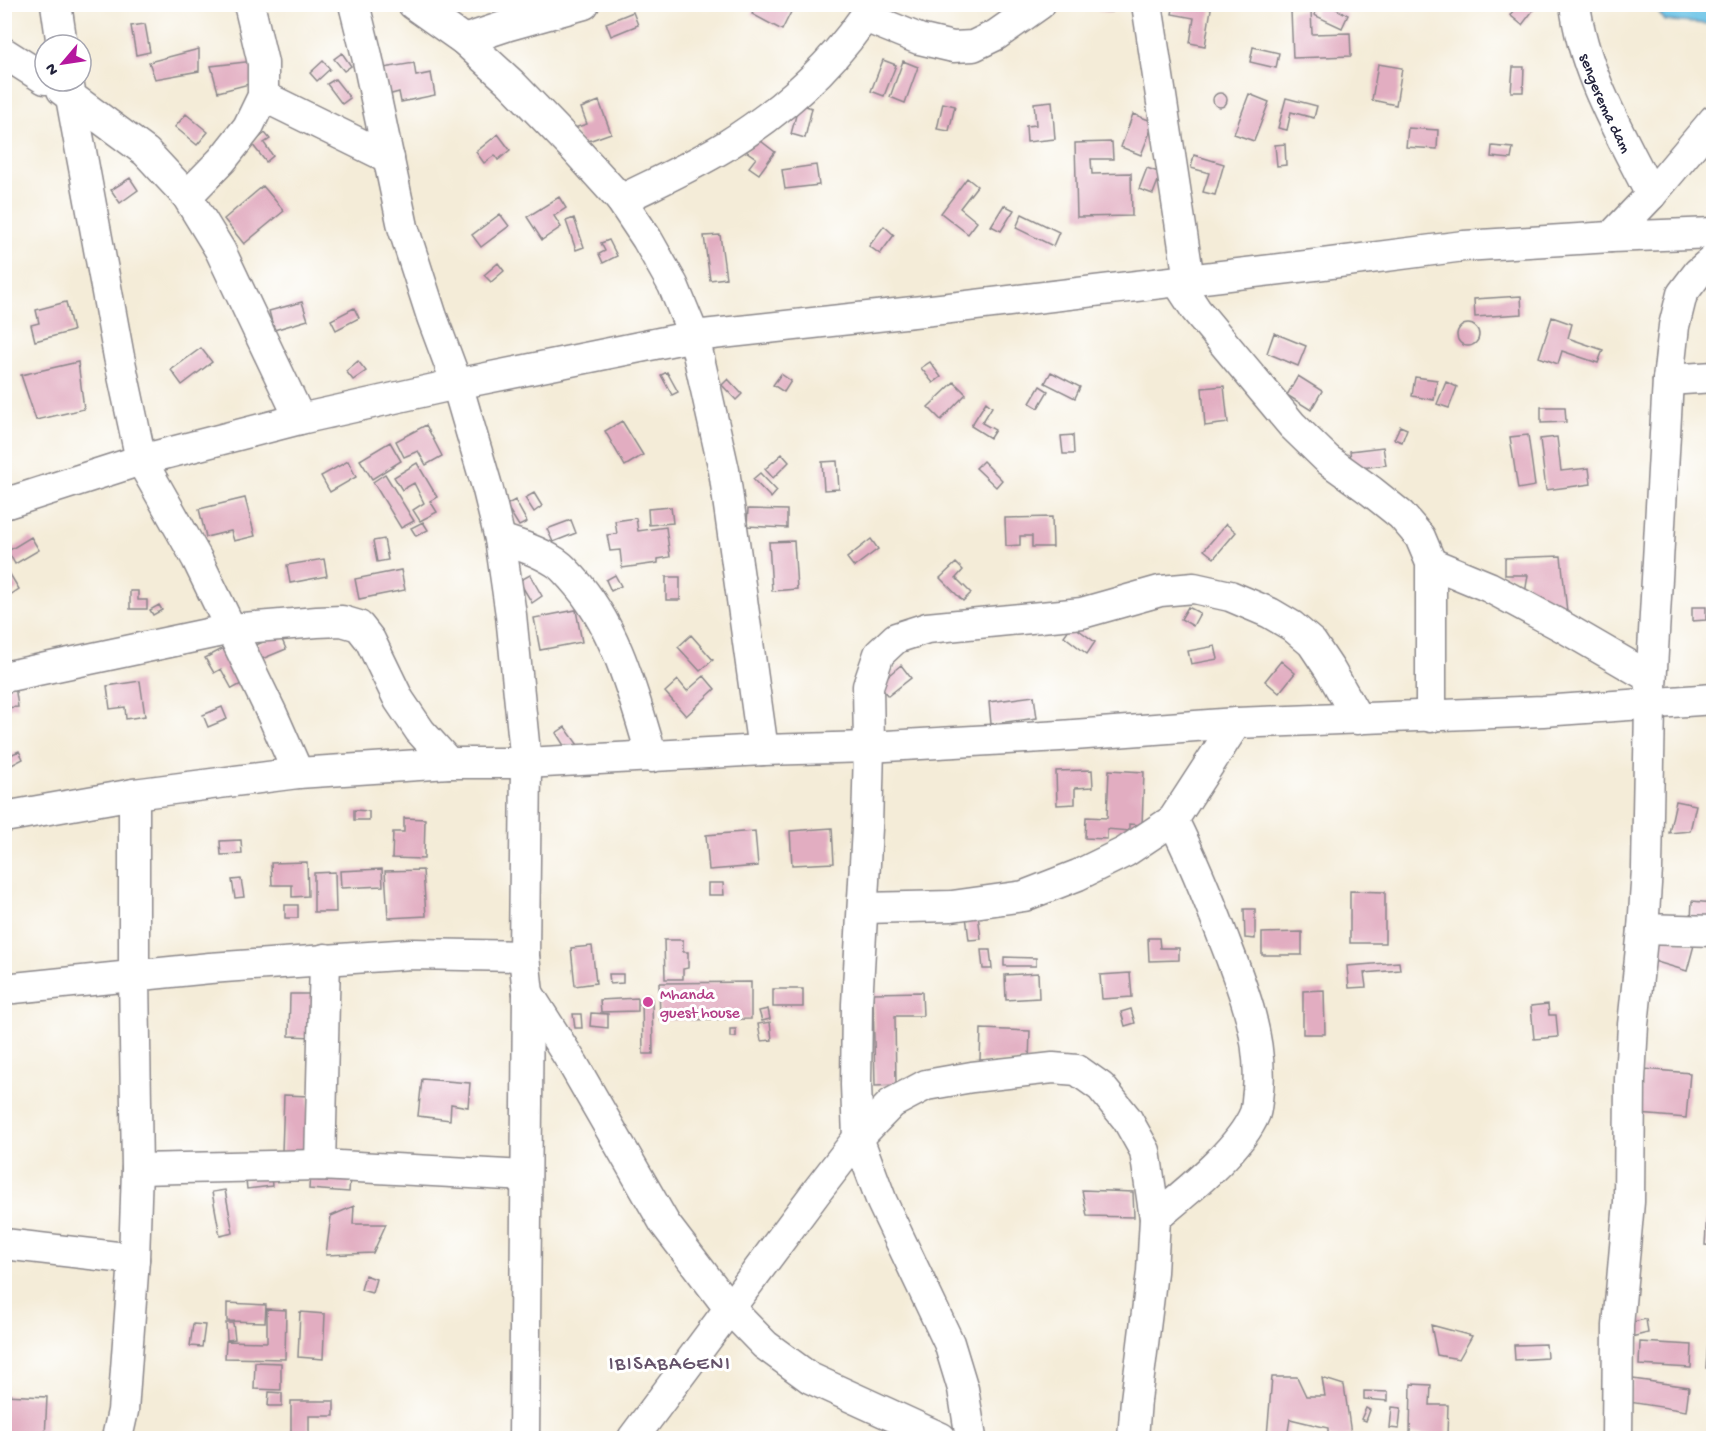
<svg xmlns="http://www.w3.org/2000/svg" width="1718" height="1443" viewBox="0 0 1718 1443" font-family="'Gochi Hand',sans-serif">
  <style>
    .water { fill: #69c2e6; stroke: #467290; stroke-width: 1.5 }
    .building { fill: #e2adc1 }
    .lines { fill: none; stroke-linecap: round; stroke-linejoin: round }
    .minor-casing { stroke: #8b878a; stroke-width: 33 }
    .minor { stroke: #fff; stroke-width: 30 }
    .hotel-dot { fill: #d1479c; stroke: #fff; stroke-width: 2 }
    .labels { text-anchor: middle; stroke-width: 6; stroke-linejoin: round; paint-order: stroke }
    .street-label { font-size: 16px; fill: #22223b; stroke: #fff }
    .hotel-label { font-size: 16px; fill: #b23c85; stroke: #fff; text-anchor: start }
    .quarter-label { font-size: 20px; letter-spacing: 1.5px; fill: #65536a; stroke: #fff }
  </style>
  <rect width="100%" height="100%" fill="#fff"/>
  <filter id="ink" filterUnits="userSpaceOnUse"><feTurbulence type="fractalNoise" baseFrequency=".0167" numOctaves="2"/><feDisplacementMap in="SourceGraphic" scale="12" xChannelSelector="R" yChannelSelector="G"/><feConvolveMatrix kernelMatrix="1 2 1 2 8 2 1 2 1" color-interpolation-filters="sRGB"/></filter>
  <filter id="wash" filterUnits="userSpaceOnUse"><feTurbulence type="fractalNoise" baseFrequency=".008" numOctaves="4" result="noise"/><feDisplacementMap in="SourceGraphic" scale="24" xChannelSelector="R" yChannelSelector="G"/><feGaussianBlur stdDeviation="1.35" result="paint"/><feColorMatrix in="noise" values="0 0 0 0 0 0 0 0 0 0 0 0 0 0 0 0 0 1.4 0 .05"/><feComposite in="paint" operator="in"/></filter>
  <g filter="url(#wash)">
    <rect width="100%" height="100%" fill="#f4ecd8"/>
    <path class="water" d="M1654,5H1713V20L1709,24L1664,21Z"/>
    <g id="blocks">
      <path class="building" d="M757,4H777L791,12L782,30L752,14Z
        M1098,4H1113L1112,12L1098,11Z
        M1174,4H1189L1211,9L1205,46L1190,43L1194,18L1172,14Z
        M1319,4H1327L1348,15L1342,28L1314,15Z
        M1518,4H1538L1522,25L1510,15Z
        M1311,10L1312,34L1350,33L1351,56L1293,58L1291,11Z
        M633,12L638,25L611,36L606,23Z
        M145,24L150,52L136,55L131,26Z
        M1253,47L1279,53L1276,68L1250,62Z
        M199,49V71L155,79L149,62Z
        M342,53L351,66L344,71L334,59Z
        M883,60L896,65L884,96L871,91Z
        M254,61L253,83L218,92L211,66Z
        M323,61L330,69L317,81L310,73Z
        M903,61L918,67L905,103L890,97Z
        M414,63L416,76L431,73L435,95L401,102L399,92L388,95L383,68Z
        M1378,64L1402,68L1396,105L1372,100Z
        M1513,67H1524L1523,92H1511Z
        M4,70H11L7,100H4Z
        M335,79L350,98L342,104L327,84Z
        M1213 100a7 7 0 1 1 14 0a7 7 0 1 1-14 0Z
        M1249,94L1269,102L1254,141L1234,134Z
        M1286,98L1317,106L1314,118L1291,112L1287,130L1278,128Z
        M599,101L611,133L580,144L574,128L587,124L581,108Z
        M1052,101L1055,139L1027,142L1026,126L1036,125L1034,103Z
        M943,103L955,106L949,131L937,129Z
        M799,104L812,108L805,138L791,134Z
        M186,114L208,132L197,145L175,127Z
        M1133,114L1154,122L1141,155L1121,147Z
        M1408,128L1438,130L1437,149L1406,147Z
        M265,133L270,139L264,143L273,156L266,162L252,144Z
        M498,134L510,150L498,160L495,155L484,163L476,152Z
        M757,138L775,152L759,174L749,167L756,158L746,151Z
        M1112,142L1113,159H1091L1092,174L1131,173L1132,216L1077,217L1075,143Z
        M1285,144L1286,165L1277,166L1275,145Z
        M1492,146L1513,148L1511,159L1491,157Z
        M1194,155L1224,164L1215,195L1203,192L1209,173L1191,168Z
        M816,165L819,185L785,189L782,170Z
        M1147,168L1161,173L1153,194L1139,189Z
        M130,178L138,190L120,203L111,190Z
        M967,178L977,186L960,208L977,222L968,234L941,213Z
        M263,186L284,211L244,244L224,219Z
        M559,197L566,208L554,216L561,227L542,240L527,217Z
        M1004,205L1014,210L1001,231L991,226Z
        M500,214L509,226L481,247L472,235Z
        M1022,214L1059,232L1053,246L1016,228Z
        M574,218L584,247L576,250L566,221Z
        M884,226L894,235L880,254L869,246Z
        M720,235L726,278L710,280L704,236Z
        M609,240L617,256L603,263L599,254L605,251L601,243Z
        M498,263L504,271L491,282L484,275Z
        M1521,296L1522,314L1475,317L1474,299Z
        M66,302L73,331L35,341L31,325L39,323L36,310Z
        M302,302L308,320L274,330L269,311Z
        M354,308L359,318L336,330L331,320Z
        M1552,317L1572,324L1568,338L1603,350L1598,363L1562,351L1558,364L1539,357Z
        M1457 335a11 11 0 1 1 22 0a11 11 0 1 1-22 0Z
        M1274,333L1306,346L1298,366L1267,353Z
        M201,348L212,362L182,385L171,370Z
        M358,361L366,371L353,380L346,371Z
        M78,362L84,409L36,420L21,375Z
        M930,362L941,377L933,383L921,368Z
        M667,372L678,392L672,395L661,375Z
        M1051,372L1080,387L1075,398L1045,383Z
        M781,374L791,381L784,392L773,385Z
        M1298,376L1322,391L1311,410L1287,395Z
        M1415,377L1437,380L1434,400L1412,396Z
        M728,379L742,394L736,400L722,385Z
        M954,382L966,394L941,420L928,407Z
        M1446,382L1457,387L1449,408L1437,404Z
        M1040,386L1048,391L1038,408L1030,403Z
        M1224,386L1228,423L1205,426L1202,388Z
        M986,402L992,407L982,423L995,430L990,438L971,426Z
        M1541,407H1565L1566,422L1541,423Z
        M622,421L643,455L625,466L605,431Z
        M426,425L442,456L426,465L418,451L404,457L396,441Z
        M1400,426L1407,429L1402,442L1394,439Z
        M1073,435L1074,454H1063L1061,436Z
        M1528,435L1535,486L1518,489L1510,437Z
        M1557,437L1561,471L1589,468L1591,484L1546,490L1540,439Z
        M390,442L401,461L372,479L360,460Z
        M1383,447L1386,465L1352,469L1350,451Z
        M782,454L789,462L773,478L765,469Z
        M348,461L356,477L330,492L321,476Z
        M837,461L839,489L824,490L822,462Z
        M983,461L1002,480L996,487L976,468Z
        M417,463L437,497L430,501L437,512L420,521L413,510L424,503L414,483L402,490L394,477Z
        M760,473L777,491L771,498L753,479Z
        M385,474L414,521L401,528L373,482Z
        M534,493L542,506L534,512L525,498Z
        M245,498L255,536L234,541L231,531L206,537L199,509Z
        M515,500L527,522L519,526L506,505Z
        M671,507L673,523L649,525L648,509Z
        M748,509L787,510V528L747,526Z
        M1052,517L1053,547H1032V536H1020V545L1006,546L1005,518Z
        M636,518L638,531L666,527L670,557L658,559V563L622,568L620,550L610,551L607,535L617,534L615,521Z
        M571,520L576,533L553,542L547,529Z
        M423,522L428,530L416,536L411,528Z
        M1226,524L1236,532L1214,558L1204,550Z
        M31,537L39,550L15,564L8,551Z
        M384,539L388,560L377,562L373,541Z
        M871,539L878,549L854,567L847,558Z
        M794,541L797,589L772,591L769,542Z
        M1561,556L1567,612L1523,606L1528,575H1505V558Z
        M324,559L327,576L290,583L287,565Z
        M956,563L963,570L956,578L971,593L963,601L940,578Z
        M401,570L405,590L359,599L355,579Z
        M8,571L19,589L10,595L4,586V573Z
        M530,575L542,596L532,603L519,581Z
        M615,575L621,586L611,591L606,580Z
        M666,577H680V600H666Z
        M130,591H138V600H147V609H130Z
        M159,605L162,610L153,615L150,610Z
        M1188,607L1200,613L1193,626L1181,619Z
        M1692,607H1706V620L1692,621Z
        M576,610L582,642L540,650L534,618Z
        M1072,625L1095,642L1087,654L1064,636Z
        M280,635L286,649L262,659L256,645Z
        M691,635L713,660L700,671L678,647Z
        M1215,646L1218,659L1191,664L1188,651Z
        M226,647L245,682L232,689L221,669L214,673L205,658Z
        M1281,661L1295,673L1279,693L1265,681Z
        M901,665L911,678L888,696L878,684Z
        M704,676L715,689L686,716L665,692L678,680L687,691Z
        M140,681L145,716L126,719L125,707L110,709L107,686Z
        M15,685L18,707L4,708V686Z
        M1034,696L1037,718L991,724L989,702Z
        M222,707L227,719L208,727L203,715Z
        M565,727L578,745L568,752L556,733Z
        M19,751L23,759L6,768L4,758Z
        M1092,770L1093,787L1075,788V804L1057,805L1056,771Z
        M1109,770L1144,772L1142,825L1129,824V831L1107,829V839L1085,838L1086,817L1107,818Z
        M1676,801L1696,805L1690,831L1669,833Z
        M354,810L369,811V820H354Z
        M404,818L425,819L424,859L392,858L393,832H404Z
        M832,828L834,863L792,865L790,831Z
        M755,831L758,866L709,870L706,835Z
        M241,840L242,854L221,855L220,841Z
        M307,862L308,896L292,897V885H272L271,863Z
        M382,869L383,886L341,888L340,871Z
        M423,870L426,916L388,918L385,871Z
        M335,872L336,912H314V873Z
        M241,879L244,897L235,898L232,880Z
        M708,883H723L724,895H708Z
        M1350,891L1385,892V943H1350Z
        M1692,901L1713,903V920L1691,919Z
        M285,905H298V918H285Z
        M1244,909H1255V939L1245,938Z
        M978,914L981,939L969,940L966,916Z
        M1302,932V955H1262V933Z
        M1657,934L1694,945L1687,971L1650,960Z
        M1148,938H1159L1160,948H1179V960L1149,961Z
        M664,940H683V952H688V968L683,969V979H665Z
        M592,946L596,983L575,986L571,948Z
        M981,950H990L992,969H983Z
        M1004,957L1036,958V966H1004Z
        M1399,962L1400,970L1364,973L1366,987L1349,988L1347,966Z
        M1038,973L1039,998L1006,1000L1005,975Z
        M1130,973L1132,997L1102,999L1100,975Z
        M609,974H623V983L610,984Z
        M751,982V1019L660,1020L659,983Z
        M773,989H803V1007H773Z
        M1324,990L1325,1034H1303V991Z
        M922,992L923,1016H895L896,1085L875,1086L873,993Z
        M290,994H315L314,1037L289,1036Z
        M638,998V1011L601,1012L600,1000Z
        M642,999H652L653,1054H643Z
        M1548,1004L1549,1015H1556L1558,1037L1534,1039L1531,1006Z
        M768,1009L770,1019L762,1021L759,1011Z
        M1131,1009L1135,1023L1125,1026L1121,1012Z
        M591,1013L608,1014V1028L590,1026Z
        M573,1014H581L582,1028H575Z
        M770,1022L772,1040L761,1041L758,1024Z
        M730,1029H736V1037H730Z
        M981,1029L1030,1031L1029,1062L980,1060Z
        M1643,1069L1690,1073L1686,1118L1639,1114Z
        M422,1079L470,1083L468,1107L451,1104L450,1120L418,1116Z
        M284,1095L309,1096L307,1153L282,1152Z
        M310,1174L350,1177L349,1192L309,1189Z
        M271,1176L272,1186L247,1189L246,1180Z
        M225,1190L233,1233L220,1236L212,1192Z
        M1082,1190L1133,1192L1134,1217L1087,1216Z
        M354,1206L353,1224H386L373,1253L326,1255L331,1216Z
        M1707,1213L1713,1214V1246L1705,1245Z
        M365,1275L376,1279L372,1293L361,1290Z
        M227,1303L266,1305L265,1322L227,1321Z
        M267,1309L286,1310L285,1359L225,1358L226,1341L267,1342Z
        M300,1312L325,1314L323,1359L298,1357Z
        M1646,1319L1648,1333L1631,1337L1628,1323Z
        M226,1323H233L235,1339L227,1340Z
        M193,1324L205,1325L202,1347L190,1346Z
        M1431,1325L1472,1336L1459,1359L1437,1355Z
        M1640,1342L1692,1345L1691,1368L1639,1365Z
        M1708,1343L1713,1344V1368H1706Z
        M1546,1344L1547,1358L1515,1360L1514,1345Z
        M255,1362L281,1363V1390L254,1389Z
        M1272,1377H1297L1306,1396H1325L1322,1378L1344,1385L1351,1434L1339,1438H1328V1428L1290,1419L1287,1438H1274L1267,1436Z
        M1633,1379L1689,1387L1686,1411L1629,1402Z
        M1411,1384L1431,1385L1430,1405H1448L1447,1435L1410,1434Z
        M1364,1391L1388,1392V1401L1364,1399Z
        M269,1392L282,1393V1406H268Z
        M4,1395L47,1397L45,1438H4Z
        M291,1401H334V1416H309V1438H291Z
        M1392,1407L1401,1408L1399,1429L1390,1428Z
        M1366,1408L1370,1410L1366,1421L1361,1419Z"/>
    </g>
  </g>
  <g filter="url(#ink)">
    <use href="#blocks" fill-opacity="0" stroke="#8b878a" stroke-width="1.5"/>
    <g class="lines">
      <defs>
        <g id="minor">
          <path d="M56,4L62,45"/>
          <path d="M354,4L367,56L403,227L432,317L457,384L488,490L500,539L511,615L526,763L524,956L528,993L524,1438"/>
          <path d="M413,4L464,40L511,83L574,148L621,200L647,239L673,285L694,336L724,470L763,750"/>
          <path d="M1147,4L1189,280"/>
          <path id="s1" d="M1575,4C1583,72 1621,135 1651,195"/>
          <path d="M865,17L919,39L953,47L973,46L996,35L1040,4"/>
          <path d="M464,40L509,25L584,4"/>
          <path d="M4,53L45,79"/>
          <path d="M68,81L119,357L141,460L197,559L272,714L298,773"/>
          <path d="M62,90L146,152L187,196L220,250L300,419"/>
          <path d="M263,96L389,158"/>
          <path d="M187,196L222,160L248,127L263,96V63L249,4"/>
          <path d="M621,200C655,183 691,167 724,147C782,111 836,63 873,4"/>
          <path d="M1611,237L1651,195L1714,120"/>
          <path d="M1177,281L1196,310L1292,425L1328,460L1371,491L1401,515L1420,537L1431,563V717"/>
          <path d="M1668,380L1714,377"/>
          <path d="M4,504L141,460L300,419L457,384L694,336L959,307L1323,264L1464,246L1611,237L1714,233"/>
          <path d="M500,539C519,545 538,551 555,562C562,566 567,573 572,578C617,627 633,694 652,757"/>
          <path d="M1431,563L1489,587L1565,628L1651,678"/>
          <path d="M4,677L231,629L317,622L342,621L359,626L370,640L399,700L420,731L449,763"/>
          <path d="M4,817L134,794L298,773L449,763H526L763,750L869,747L1060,736L1236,723L1543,711L1714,699"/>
          <path d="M863,908L952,906L1024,896L1078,875L1125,852L1173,820L1236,723"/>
          <path d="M1643,929L1714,931"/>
          <path d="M4,989L210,968L411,954L524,956"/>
          <path d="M528,993L573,1064L665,1224L729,1308L765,1345L810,1378L941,1438"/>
          <path d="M320,1165L325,959"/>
          <path d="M137,1169L320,1165L526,1176"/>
          <path d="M1155,1218C1186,1192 1240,1150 1255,1113C1257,1106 1257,1098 1258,1091C1263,1037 1242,986 1223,937C1208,897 1192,858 1173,820"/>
          <path d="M4,1244L134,1259"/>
          <path d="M117,1438L123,1411L134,1259L137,1169L134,977V794"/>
          <path d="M633,1438L817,1191L858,1138L892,1103L926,1085L972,1077L1053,1068L1077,1070L1101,1087L1127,1119L1145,1151L1155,1218L1152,1272L1136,1400L1133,1438"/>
          <path d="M971,1438L963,1389L949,1343L882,1202L858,1138L856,1085L857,1004L867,828L869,747L868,686L879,654L896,638L927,628L1082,613L1160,591L1194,588L1230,596L1270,613L1292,626L1312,643L1330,670L1358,719"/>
          <path d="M1617,1438L1618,1326L1629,1202L1630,1079L1633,1025L1643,929L1647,869L1650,705L1668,380L1674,326L1682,294L1698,273L1714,259"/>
        </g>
      </defs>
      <use href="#minor" class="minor-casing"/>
      <use href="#minor" class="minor"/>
    </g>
  </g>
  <circle class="hotel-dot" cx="648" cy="1002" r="6"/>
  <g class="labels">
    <g class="street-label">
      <text dy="6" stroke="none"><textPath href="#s1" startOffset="104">sengerema dam</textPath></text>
    </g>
    <g class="hotel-label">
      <text x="660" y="999">Mhanda<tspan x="660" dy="18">guest house</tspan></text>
    </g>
    <g class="quarter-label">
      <text x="670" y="1369">IBISABAGENI</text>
    </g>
  </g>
  <rect width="1718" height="1443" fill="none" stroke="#fff" stroke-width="24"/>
  <g transform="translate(63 63) rotate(241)"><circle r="28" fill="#ffffff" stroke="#a7a7b1" stroke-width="1.5"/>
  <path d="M0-4.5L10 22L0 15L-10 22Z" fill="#b5179e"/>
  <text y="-9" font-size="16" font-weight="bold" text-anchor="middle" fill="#22223b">N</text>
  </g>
</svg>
